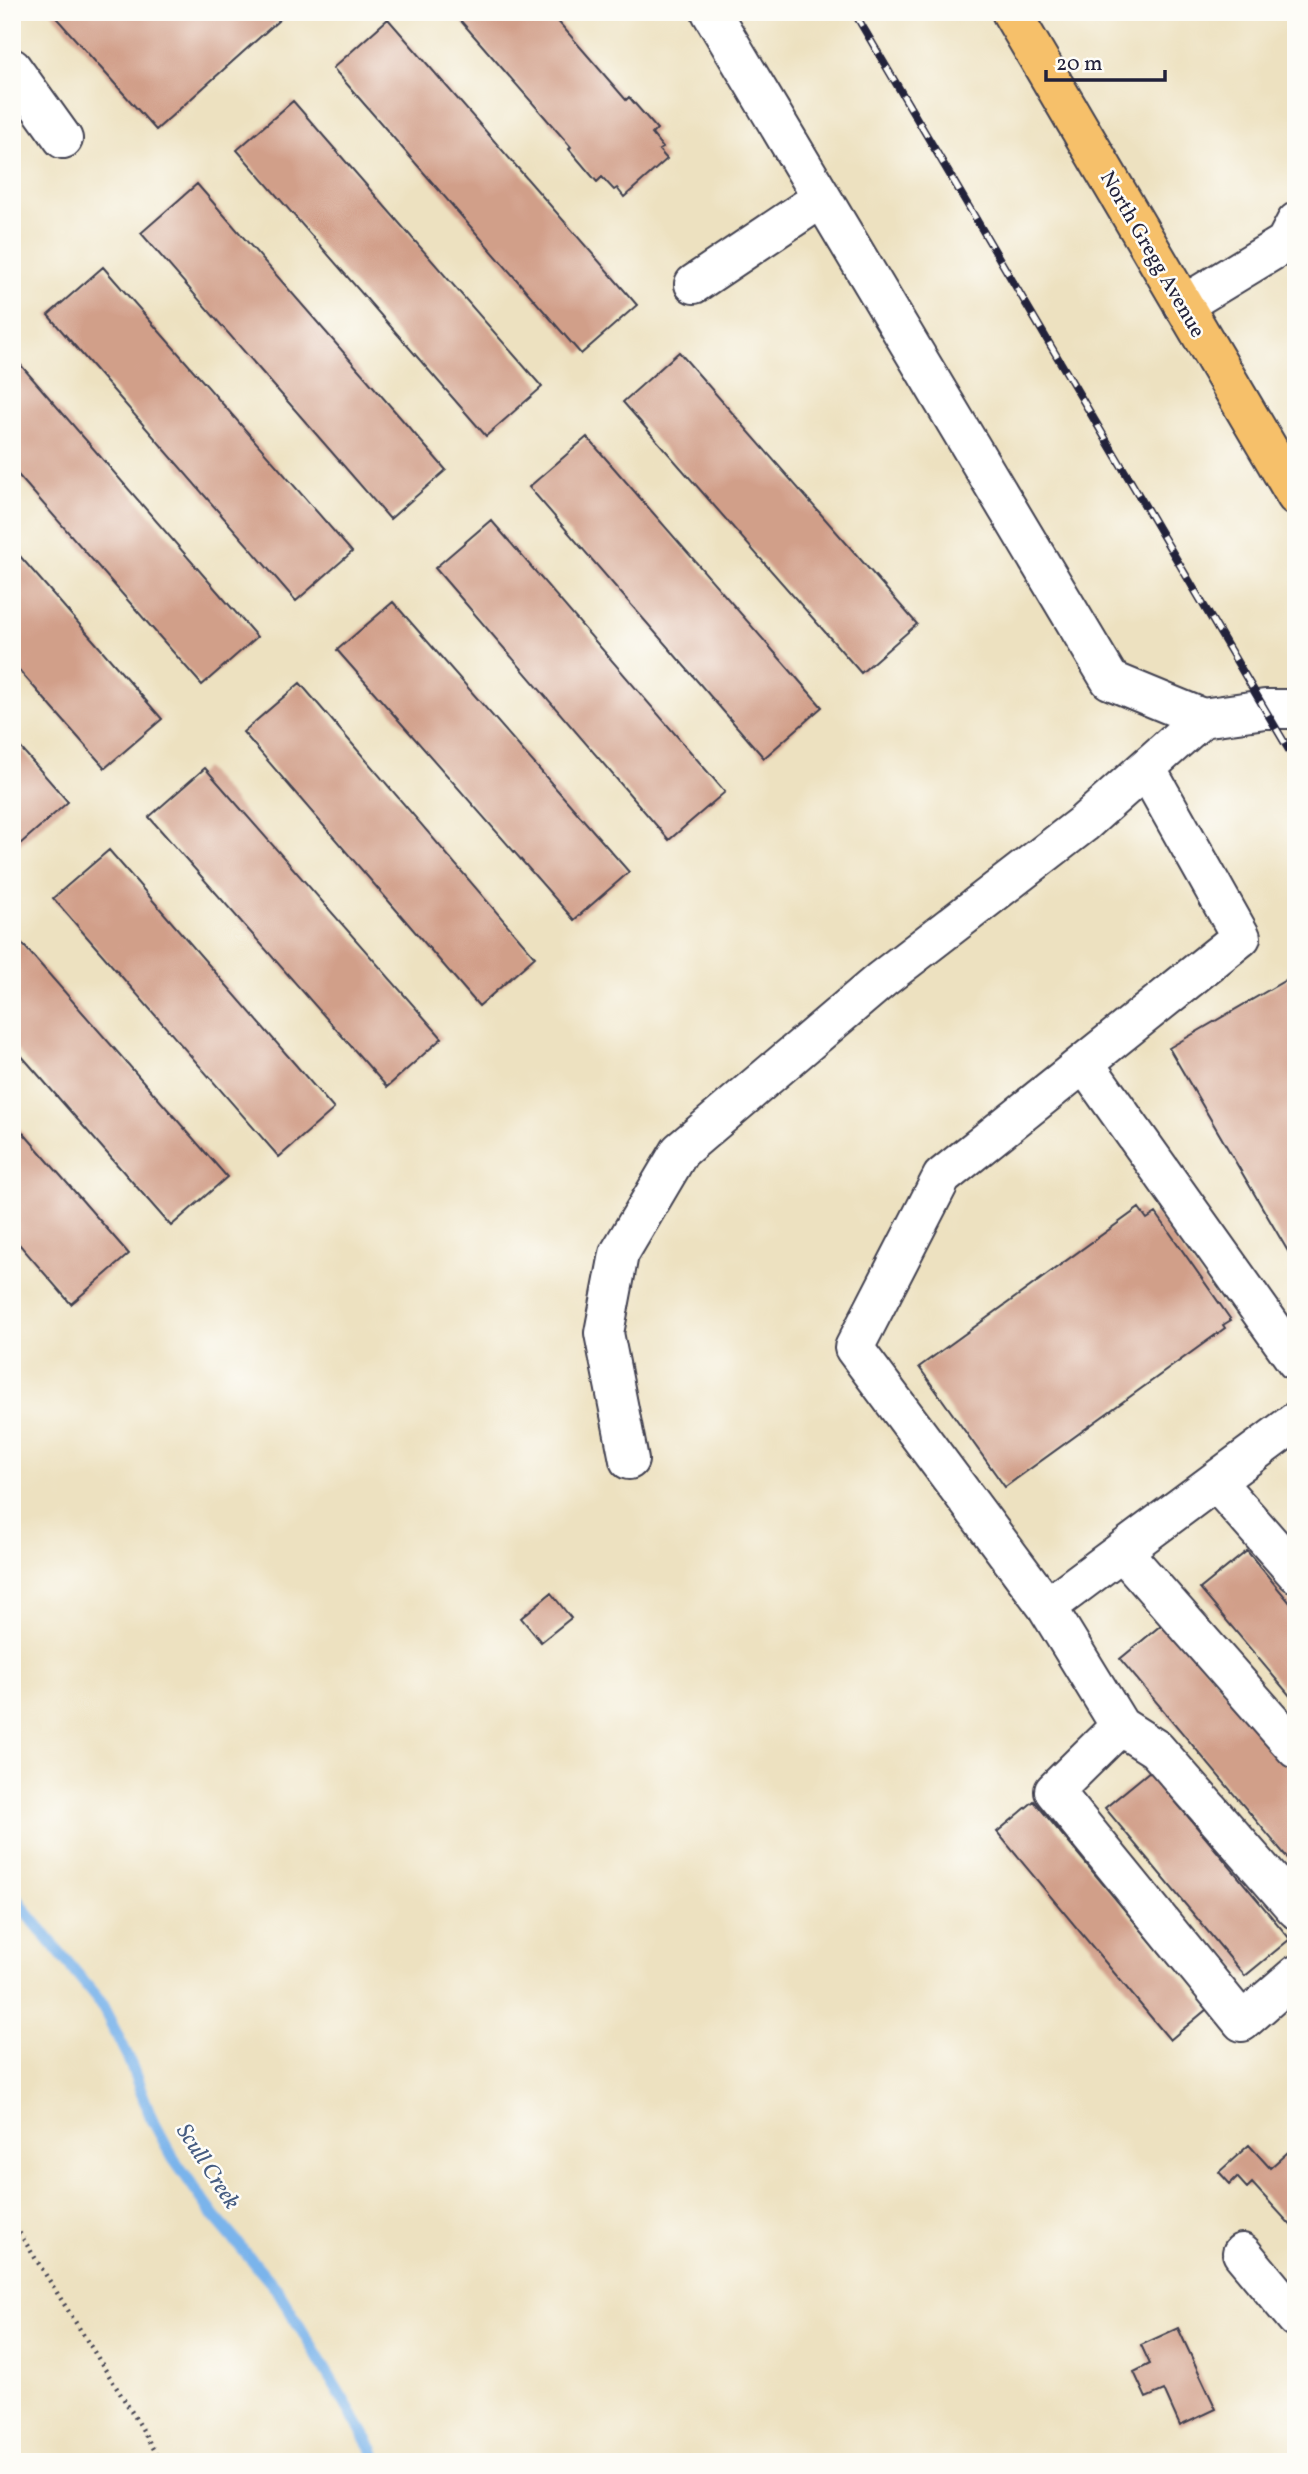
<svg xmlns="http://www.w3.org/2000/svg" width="1308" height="2474" viewBox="0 0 1308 2474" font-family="Vollkorn,serif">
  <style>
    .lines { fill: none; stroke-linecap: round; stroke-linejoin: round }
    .stream { stroke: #7ab4eb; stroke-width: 12 }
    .building { fill: #d19f89 }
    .minor-casing { stroke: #403f4f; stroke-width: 42 }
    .major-casing { stroke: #403f4f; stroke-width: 42 }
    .path { stroke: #403f4f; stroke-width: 4.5; stroke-dasharray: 2 5; stroke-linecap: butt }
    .minor { stroke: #fff; stroke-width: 38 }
    .major { stroke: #f6c06b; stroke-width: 38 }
    .rail-casing { stroke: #22223b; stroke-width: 8 }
    .rail { stroke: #fdfcf7; stroke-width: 5; stroke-dasharray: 16; stroke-linecap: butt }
    .labels { text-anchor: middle; stroke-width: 5; stroke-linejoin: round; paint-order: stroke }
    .street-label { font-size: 21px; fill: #22223b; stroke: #fdfcf7 }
    .water-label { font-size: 23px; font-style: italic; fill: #455c81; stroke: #fdfcf7 }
  </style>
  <rect width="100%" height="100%" fill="#fdfcf7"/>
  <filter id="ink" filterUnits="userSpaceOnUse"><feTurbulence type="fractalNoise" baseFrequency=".0143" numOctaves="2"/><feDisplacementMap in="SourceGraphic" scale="14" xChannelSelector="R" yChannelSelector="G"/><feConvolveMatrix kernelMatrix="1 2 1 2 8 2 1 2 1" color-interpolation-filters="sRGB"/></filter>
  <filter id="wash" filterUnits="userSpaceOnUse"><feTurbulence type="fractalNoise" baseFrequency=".00686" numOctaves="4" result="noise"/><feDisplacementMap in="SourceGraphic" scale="28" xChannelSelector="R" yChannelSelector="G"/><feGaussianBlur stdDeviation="1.57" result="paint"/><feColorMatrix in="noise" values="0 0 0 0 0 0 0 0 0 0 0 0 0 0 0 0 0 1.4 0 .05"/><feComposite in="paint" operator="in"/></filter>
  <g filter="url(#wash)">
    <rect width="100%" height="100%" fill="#ede1c0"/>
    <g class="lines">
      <path class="stream" d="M12,1891L27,1913L101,2003L128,2057L151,2117L173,2158L215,2217L279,2292L373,2450L377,2462"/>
    </g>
    <g id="blocks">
      <path class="building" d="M51,12H288L156,130Z
        M453,12H550L626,100L629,97L657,129L652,134L663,148L659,150L667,159L624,197L617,188L614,190L602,177L597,182L569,149L571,147Z
        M388,19L637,305L581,354L333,68Z
        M293,101L542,387L486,436L237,150Z
        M197,184L446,470L390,519L141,233Z
        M103,267L352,552L296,601L48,315Z
        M679,352L917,624L861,673L623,402Z
        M12,355L257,637L202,685L12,468Z
        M587,437L822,707L764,758L529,487Z
        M491,520L725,792L669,840L435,568Z
        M12,547L162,719L105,768L12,662Z
        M393,602L629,872L574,920L337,650Z
        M300,683L535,957L479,1006L243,732Z
        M12,738L68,802L12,851Z
        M205,768L442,1038L387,1087L149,817Z
        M109,850L334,1109L279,1157L53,898Z
        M12,932L227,1177L171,1226L12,1045Z
        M1296,974V1265L1169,1048Z
        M12,1120L129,1254L71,1304L12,1236Z
        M1139,1208L1147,1219L1156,1213L1231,1320L1223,1325L1225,1328L1005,1487L919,1367Z
        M1247,1551L1296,1610V1703L1200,1589Z
        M551,1593L571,1618L541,1642L521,1618Z
        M1166,1621L1296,1776V1868L1120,1659Z
        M1150,1771L1290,1939L1245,1976L1105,1808Z
        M1034,1801L1207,2009L1170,2040L997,1832Z
        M1249,2145L1270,2168L1296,2145V2231L1252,2183L1247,2188L1237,2177L1230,2184L1219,2172Z
        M1178,2328L1216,2409L1180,2426L1164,2390L1146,2398L1134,2372L1150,2364L1141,2345Z"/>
    </g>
  </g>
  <g filter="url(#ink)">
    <use href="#blocks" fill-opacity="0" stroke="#403f4f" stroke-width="2"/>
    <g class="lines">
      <defs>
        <path id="minor" d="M711,12L1110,680L1202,718L1265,709H1296
          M12,68L63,139
          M694,284L822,198
          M1183,305L1285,243L1296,222
          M1146,768L1241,937L942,1177L854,1348L1047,1607L1296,1421
          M1084,1063L1296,1361
          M629,1460L604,1333L619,1254L680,1151L881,980L1083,824L1202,718
          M1216,1482L1296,1573
          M1122,1551L1296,1749
          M1047,1607L1120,1726L1054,1791L1242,2022L1296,1975
          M1120,1726L1156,1749L1296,1909
          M1242,2253L1296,2318"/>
        <path id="major" d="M1011,12L1296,496"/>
      </defs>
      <use href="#minor" class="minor-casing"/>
      <use href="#major" class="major-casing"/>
      <path class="path" d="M12,2221L140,2425L160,2462"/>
      <use href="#minor" class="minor"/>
      <use href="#major" class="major"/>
      <defs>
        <path id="rail" d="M854,12L1296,762"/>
      </defs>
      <use href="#rail" class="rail-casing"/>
      <use href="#rail" class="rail"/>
    </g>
  </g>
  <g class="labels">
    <g class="street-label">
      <text transform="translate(1153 254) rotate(60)" y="7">North Gregg Avenue</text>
    </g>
    <g class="water-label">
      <text transform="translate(209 2166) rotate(57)" y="8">Scull Creek</text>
    </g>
  </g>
  <rect width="1308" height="2474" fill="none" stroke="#fdfcf7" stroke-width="42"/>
  <path d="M1046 70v10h119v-10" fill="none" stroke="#22223b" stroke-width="3.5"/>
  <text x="1056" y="70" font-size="21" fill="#22223b" stroke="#fdfcf7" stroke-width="5" paint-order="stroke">20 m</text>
</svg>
